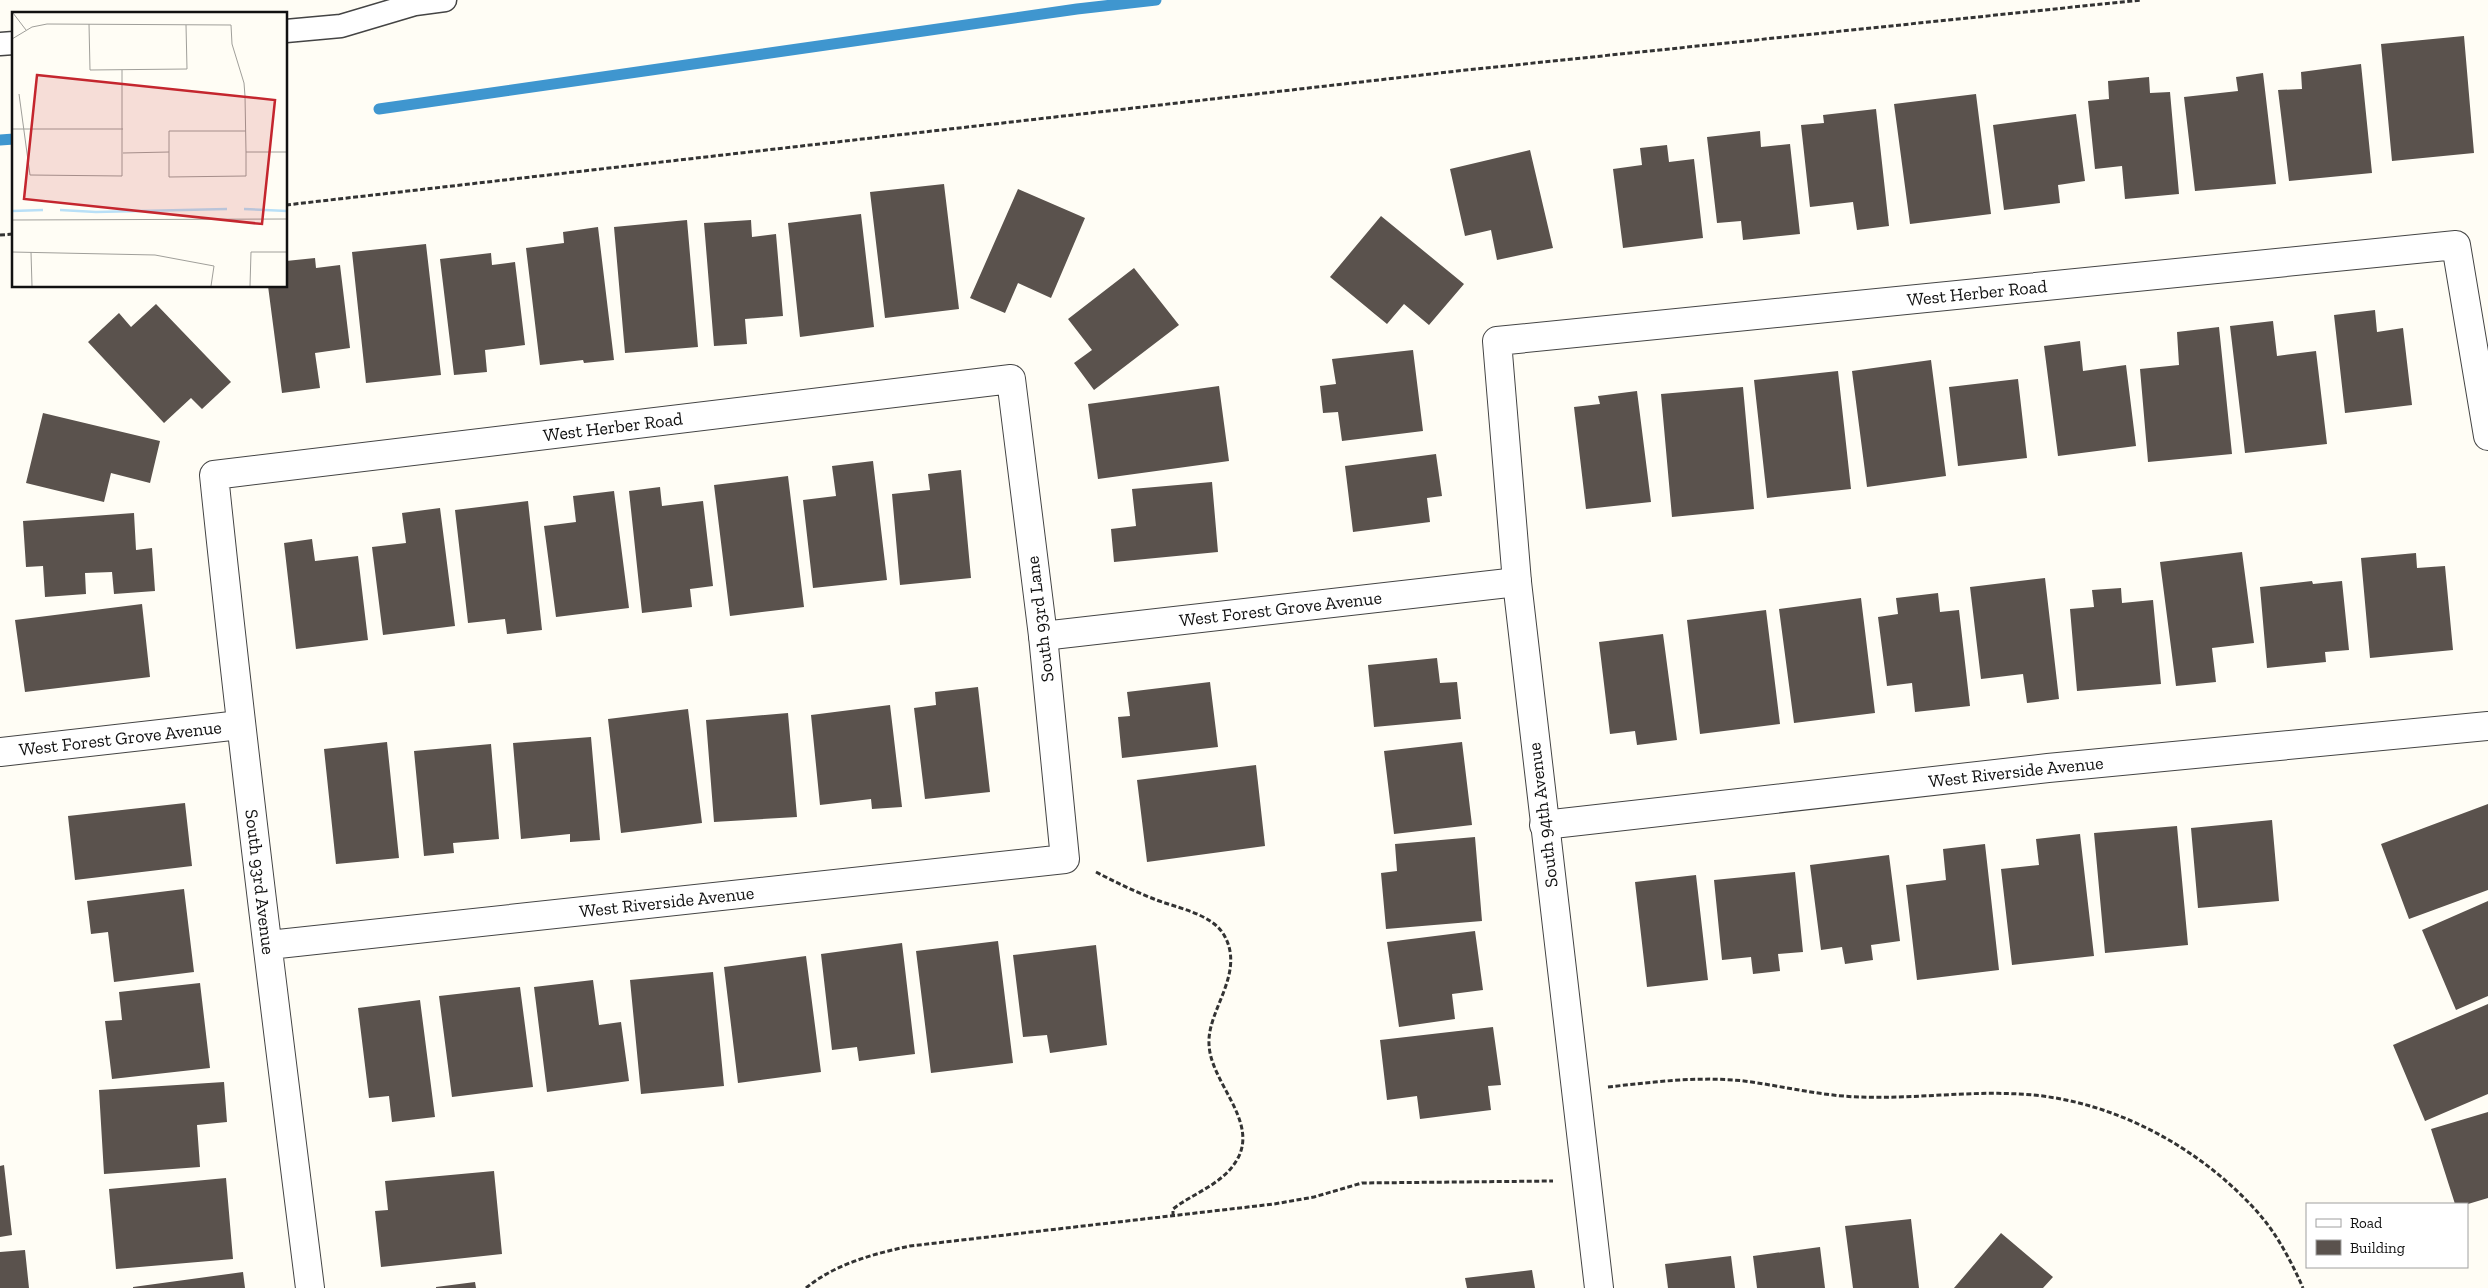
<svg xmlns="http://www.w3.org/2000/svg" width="2488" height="1288" viewBox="0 0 2488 1288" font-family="'Zilla Slab',serif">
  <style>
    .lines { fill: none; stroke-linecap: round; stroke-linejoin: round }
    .stream { stroke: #3f96cf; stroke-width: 11 }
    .building { fill: #5a524d }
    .service-casing { stroke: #444; stroke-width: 25 }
    .minor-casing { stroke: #444; stroke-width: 30 }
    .path { stroke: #333; stroke-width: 3; stroke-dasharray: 5 2.5; stroke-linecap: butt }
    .service { stroke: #fff; stroke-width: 22 }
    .minor { stroke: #fff; stroke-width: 28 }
    .labels { text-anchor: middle; stroke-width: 5; stroke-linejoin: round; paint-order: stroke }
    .street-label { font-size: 18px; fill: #111; stroke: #fff }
    .inset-river { fill: none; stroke: #b9e0f7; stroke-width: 2.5 }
    .inset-road { fill: none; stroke: #a09f9a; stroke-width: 1 }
    .view { fill: #c4262e; fill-opacity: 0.15; stroke: #c4262e; stroke-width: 2.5 }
    .inset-edge { fill: none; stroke: #111; stroke-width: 2.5 }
  </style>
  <rect width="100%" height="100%" fill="#fffdf5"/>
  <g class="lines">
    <path class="stream" d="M379,109L1077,9L1156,0
      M0,140L14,139"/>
  </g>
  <path class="building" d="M2464,36L2474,153L2392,161L2381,44Z
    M2361,64L2372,173L2289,181L2278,90L2302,89L2301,72Z
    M2263,73L2276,184L2195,191L2184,97L2238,91L2236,77Z
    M2149,77L2150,93L2170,92L2179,194L2125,199L2122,166L2095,169L2088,101L2109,99L2108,81Z
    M1976,94L1991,214L1910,224L1894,104Z
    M1876,109L1889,226L1857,230L1853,202L1810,207L1801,125L1824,123L1823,115Z
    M2076,114L2085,181L2058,185L2060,203L2004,210L1993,125Z
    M1760,131L1761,147L1790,144L1800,234L1743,240L1741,221L1717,223L1707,137Z
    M1667,145L1669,162L1694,159L1703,238L1623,248L1613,169L1642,165L1640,148Z
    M1530,150L1553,248L1497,260L1491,230L1465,236L1450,169Z
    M944,184L959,309L885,318L870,192Z
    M1018,189L1085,218L1051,298L1018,283L1005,313L970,298Z
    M861,214L874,327L800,337L788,223Z
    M1381,216L1464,284L1429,325L1404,304L1387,324L1330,277Z
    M687,220L698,347L625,353L614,227Z
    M751,220L752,237L776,234L783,316L745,319L747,344L714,346L704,223Z
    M598,227L614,360L584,363L583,360L540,365L526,248L564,243L563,232Z
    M426,244L441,375L366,383L352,252Z
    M491,253L492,265L515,262L525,345L485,350L487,372L454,375L440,259Z
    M315,258L316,268L340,265L350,348L315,353L320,388L282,393L268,286H286V261Z
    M1134,268L1179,325L1094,390L1074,363L1092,350L1068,319Z
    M156,304L231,382L202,409L191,398L164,423L88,342L119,313L131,327Z
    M2375,310L2377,332L2403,328L2412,405L2345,413L2334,315Z
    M2273,321L2277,356L2316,351L2327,444L2245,453L2230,326Z
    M2219,327L2232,454L2148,462L2140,369L2179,365L2177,332Z
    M2080,341L2083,371L2126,365L2136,446L2058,456L2044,346Z
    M1413,350L1423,431L1342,441L1338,412L1323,413L1320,386L1336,384L1332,359Z
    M1931,360L1946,476L1867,487L1852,371Z
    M1838,371L1851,489L1767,498L1754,380Z
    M2018,379L2027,458L1958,466L1949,387Z
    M1219,386L1229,461L1098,479L1088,404Z
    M1743,387L1754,509L1672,517L1661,394Z
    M1637,391L1651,502L1586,509L1574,407L1600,404L1598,396Z
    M43,413L160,441L150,483L111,473L104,502L26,483Z
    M1436,454L1442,496L1427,498L1430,522L1353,532L1345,466Z
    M873,461L887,580L813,588L803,500L836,496L832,466Z
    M961,470L971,578L900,585L892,494L930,490L928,474Z
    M788,476L804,607L730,616L714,485Z
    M1212,482L1218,552L1114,562L1111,529L1136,526L1132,489Z
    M660,487L662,506L703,501L713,586L690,589L692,607L642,613L629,491Z
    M614,491L629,608L556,617L544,526L576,522L573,496Z
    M528,501L542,630L507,634L505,619L468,623L455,510Z
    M440,508L455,626L383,635L372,547L406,543L402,513Z
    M134,513L136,550L152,548L155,591L114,594L112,572L85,573L86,594L45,597L43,566L26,567L23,521Z
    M312,539L315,561L358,556L368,640L296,649L284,543Z
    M2242,552L2254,643L2212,648L2216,682L2176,686L2160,562Z
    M2416,553L2417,568L2445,566L2453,650L2370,658L2361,558Z
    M2045,578L2059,699L2027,703L2023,674L1981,679L1970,587Z
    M2312,581L2313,584L2342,581L2349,650L2325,652L2326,662L2267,668L2260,587Z
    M2121,588L2122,603L2153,600L2161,684L2077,691L2070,609L2094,607L2092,590Z
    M1938,593L1940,612L1959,610L1970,706L1915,712L1912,683L1887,686L1878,617L1898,614L1896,598Z
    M1861,598L1875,713L1794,723L1779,609Z
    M142,604L150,677L25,692L15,620Z
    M1766,610L1780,724L1700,734L1687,620Z
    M1663,634L1677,740L1637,745L1635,731L1610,734L1599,642Z
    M1437,658L1440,683L1457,682L1461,719L1374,727L1368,665Z
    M1210,682L1218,747L1122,758L1118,717L1130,716L1127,692Z
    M978,687L990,792L925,799L914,708L936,705L935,692Z
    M890,705L902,807L872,809L871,799L820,805L811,715Z
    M688,709L702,823L621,833L608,719Z
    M788,713L797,817L714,822L706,720Z
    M591,737L600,840L570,842V834L521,839L513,743Z
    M387,742L399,858L336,864L324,749Z
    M1462,742L1472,825L1394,834L1384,751Z
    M491,744L499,839L453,843L454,853L424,856L414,751Z
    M1256,765L1265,846L1147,862L1137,780Z
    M185,803L192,866L75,880L68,816Z
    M2488,804V890L2409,919L2381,844Z
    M2272,820L2279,901L2198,908L2191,828Z
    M2177,826L2188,945L2105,953L2094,833Z
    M2080,834L2094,956L2012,965L2001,869L2039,865L2036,839Z
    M1475,837L1482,921L1386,929L1381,873L1397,871L1395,844Z
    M1985,844L1999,970L1917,980L1906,885L1946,880L1943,849Z
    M1889,855L1900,941L1871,945L1873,960L1845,964L1842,947L1821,950L1810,865Z
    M1795,872L1803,952L1778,954L1780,971L1753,974L1751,957L1722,960L1714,880Z
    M1696,875L1708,980L1647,987L1635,882Z
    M184,889L194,972L114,982L108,932L91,934L87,901Z
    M2488,901V996L2456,1010L2422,930Z
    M1475,931L1483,990L1452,994L1455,1019L1399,1027L1387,942Z
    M998,941L1013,1063L931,1073L916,951Z
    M902,943L915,1054L859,1061L857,1047L832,1050L821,954Z
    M1096,945L1107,1045L1050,1053L1047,1035L1023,1037L1013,955Z
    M806,956L821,1072L738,1083L724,967Z
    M713,972L724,1086L641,1094L630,980Z
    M593,980L599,1025L621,1022L629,1081L547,1092L534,987Z
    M200,983L210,1068L112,1079L105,1021L122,1020L119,992Z
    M520,987L533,1087L452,1097L439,996Z
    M420,1000L435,1117L392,1122L389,1096L369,1098L358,1008Z
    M2488,1004V1094L2425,1121L2393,1045Z
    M1493,1027L1501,1085L1488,1086L1491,1110L1420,1119L1417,1096L1387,1100L1380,1040Z
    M224,1082L227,1122L197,1125L200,1167L104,1174L99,1090Z
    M2488,1112V1198L2468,1204H2455L2431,1129Z
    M4,1165L12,1235L0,1237V1166Z
    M494,1171L502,1254L381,1267L375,1211L388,1210L385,1181Z
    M226,1178L233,1259L116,1269L109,1189Z
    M1911,1219L1919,1288H1853L1845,1226Z
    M2001,1233L2053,1277L2043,1288H1954Z
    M1820,1247L1825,1288H1757L1753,1256Z
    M25,1250L29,1288H0V1252Z
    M1731,1256L1735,1288H1668L1665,1264Z
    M1532,1270L1535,1288H1467L1465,1278Z
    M243,1272L245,1288H133V1287Z
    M475,1282L476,1288H436V1287Z"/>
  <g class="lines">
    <defs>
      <path id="service" d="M286,31L341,26L415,4L445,0
        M0,44L14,43"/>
      <g id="minor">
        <path id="s1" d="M1043,636L1517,582"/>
        <path id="s2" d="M0,752L240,725"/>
        <path id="s3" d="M1544,825L2048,768L2488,726"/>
        <path id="s4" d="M269,945L1065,859L1043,636L1011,379L214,475C242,746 276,1017 310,1288"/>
        <path id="s5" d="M1599,1288L1517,582L1497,341L2456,245L2488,436"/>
      </g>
    </defs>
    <use href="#service" class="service-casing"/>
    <use href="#minor" class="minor-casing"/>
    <path class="path" d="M286,205L1457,71L2141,0
      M0,235L14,234
      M1096,872C1115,882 1134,891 1154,899C1176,908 1211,913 1224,935C1246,973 1207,1010 1209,1044C1210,1082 1258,1120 1238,1158C1224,1184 1195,1192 1173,1209V1217
      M1608,1087C1653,1082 1700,1076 1744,1081C1783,1086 1821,1096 1860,1097C1913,1099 1966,1091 2019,1094C2110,1098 2201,1147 2260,1215C2278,1236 2292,1263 2303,1288
      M806,1288C835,1264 873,1254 910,1246L1274,1204L1314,1197L1362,1183L1553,1181"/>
    <use href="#service" class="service"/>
    <use href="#minor" class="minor"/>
  </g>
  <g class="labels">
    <g class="street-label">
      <text dy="6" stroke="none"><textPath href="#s5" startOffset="1435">West Herber Road</textPath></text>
      <text transform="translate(613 427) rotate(-7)" y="6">West Herber Road</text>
      <text dy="6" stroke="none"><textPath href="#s1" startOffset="239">West Forest Grove Avenue</textPath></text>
      <text transform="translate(1040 619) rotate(-97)" y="6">South 93rd Lane</text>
      <text dy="6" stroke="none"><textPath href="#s2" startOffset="121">West Forest Grove Avenue</textPath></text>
      <text dy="6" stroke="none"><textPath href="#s3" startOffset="475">West Riverside Avenue</textPath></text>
      <text transform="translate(1543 815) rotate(-97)" y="6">South 94th Avenue</text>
      <text dy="6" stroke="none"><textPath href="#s4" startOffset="2496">South 93rd Avenue</textPath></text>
      <text dy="6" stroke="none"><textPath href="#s4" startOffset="400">West Riverside Avenue</textPath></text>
    </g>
  </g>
  <g transform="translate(12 12)">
    <rect width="275" height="275" fill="#fffdf5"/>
    <path class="inset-river" d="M232,197L275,199M48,198L84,200L215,197M0,199L31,198"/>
    <path class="inset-road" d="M1,1L14,18M77,12L78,58L175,57L174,13M0,27L20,15L35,12L219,13L220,32L232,71L233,84L234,140V164L157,165V119H234M7,82L18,163L110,164V58M0,117H111M234,140H275M111,141L157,140M0,208L275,207M0,240L143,243L202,254L199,274M19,240L20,274M238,274L239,240H275"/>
    <path class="view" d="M25,63L263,88L250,212L12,187Z"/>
    <rect width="275" height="275" class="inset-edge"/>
  </g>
  <rect x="2306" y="1203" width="162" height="65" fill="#ffffff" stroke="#a0a0a0"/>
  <rect x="2316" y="1219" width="25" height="8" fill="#ffffff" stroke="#a0a0a0"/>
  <text x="2350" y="1228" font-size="15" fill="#111111">Road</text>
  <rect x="2316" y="1240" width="25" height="15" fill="#5a524d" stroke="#a0a0a0"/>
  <text x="2350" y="1253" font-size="15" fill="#111111">Building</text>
</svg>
